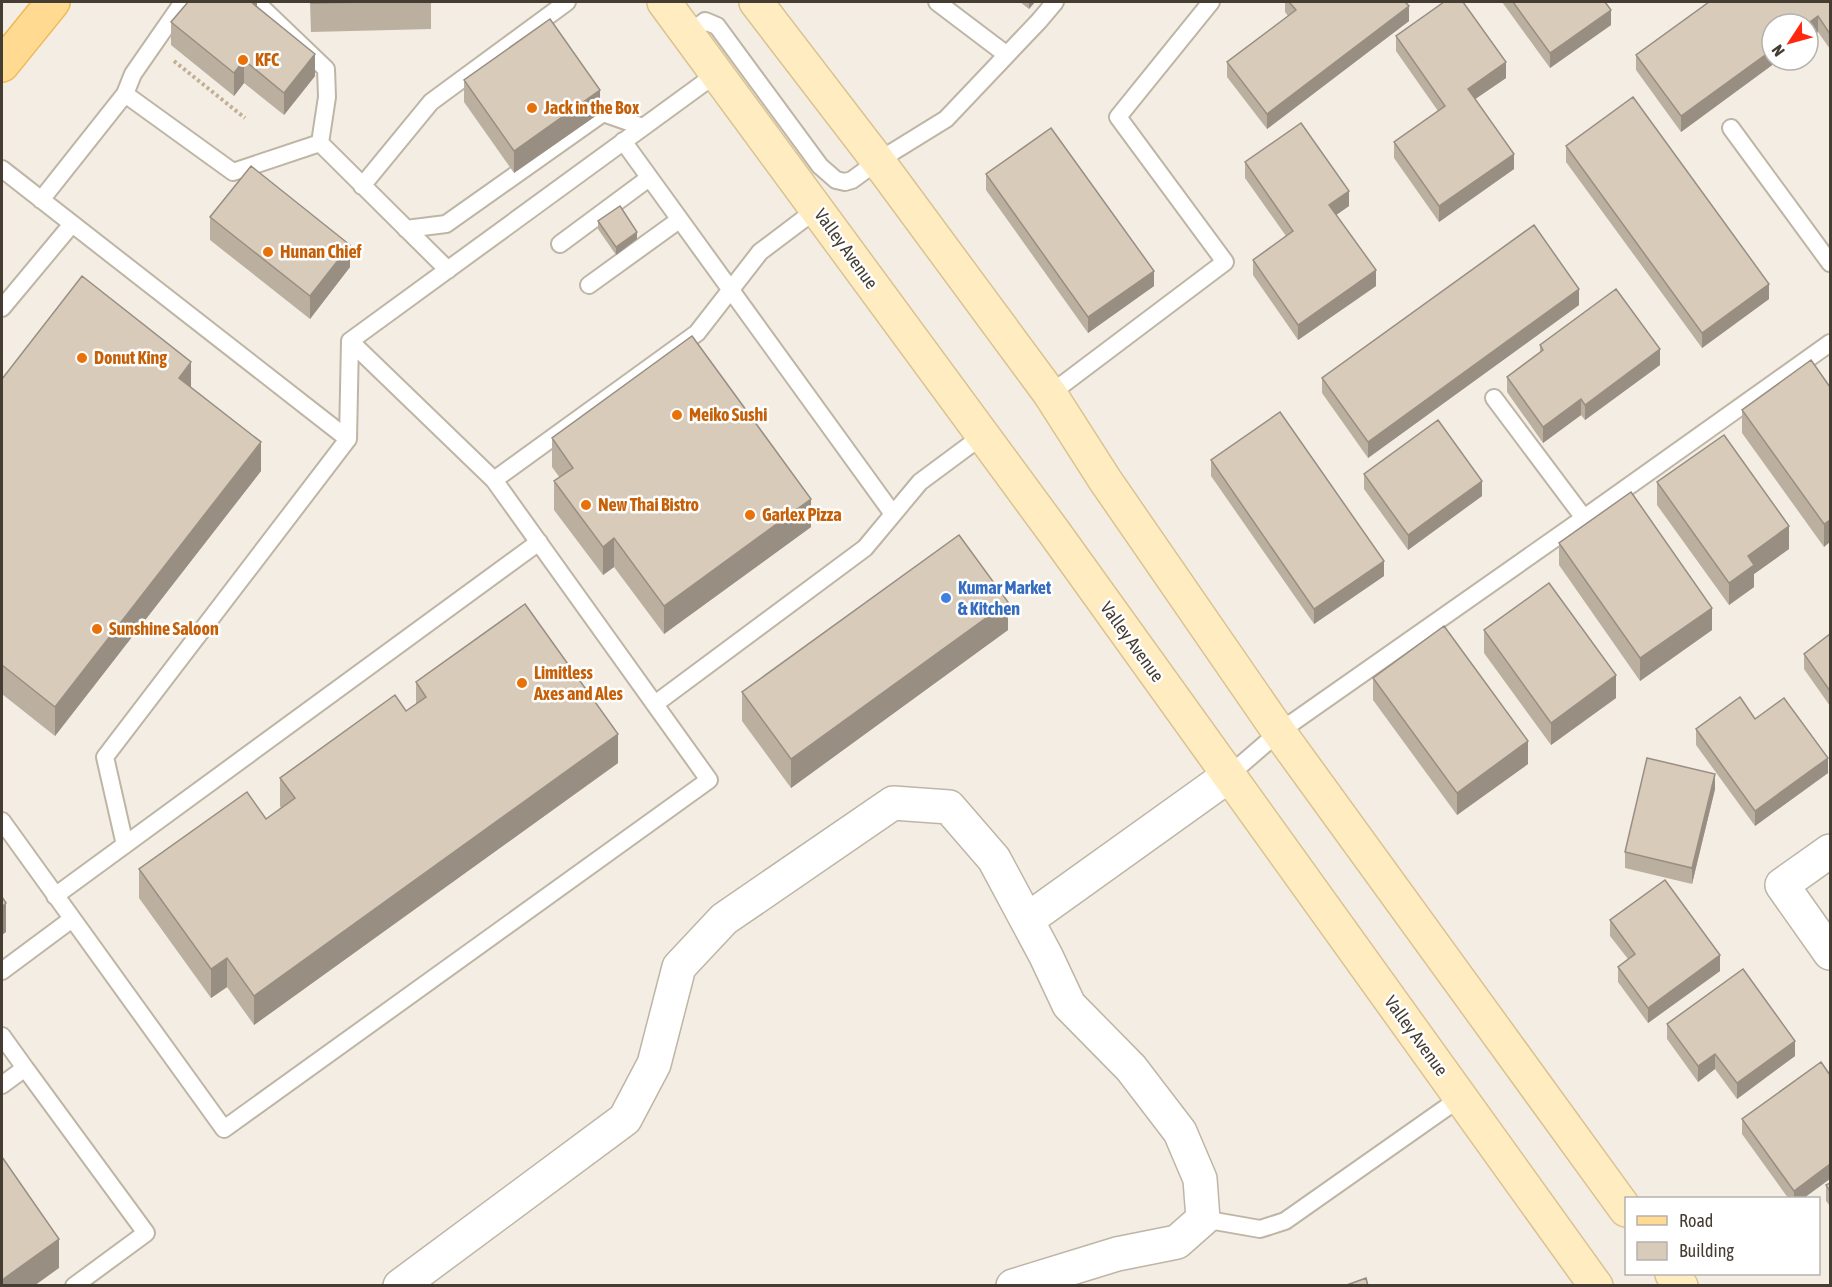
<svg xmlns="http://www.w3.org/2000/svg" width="1832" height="1287" viewBox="0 0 1832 1287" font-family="'Asap Condensed',sans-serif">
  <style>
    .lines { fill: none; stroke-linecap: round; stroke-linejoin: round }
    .lane-casing { stroke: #bfb5a5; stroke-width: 20 }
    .street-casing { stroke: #bfb5a5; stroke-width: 36 }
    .secondary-casing { stroke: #dac390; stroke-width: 36 }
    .primary-casing { stroke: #eeb956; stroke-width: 36 }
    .path { stroke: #c2b094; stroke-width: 4; stroke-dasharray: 3 3; stroke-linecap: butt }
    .lane { stroke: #fff; stroke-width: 16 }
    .street { stroke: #fff; stroke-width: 33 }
    .secondary { stroke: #ffedc1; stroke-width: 33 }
    .primary { stroke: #ffda90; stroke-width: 33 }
    .wall { fill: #bbafa0 }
    .shaded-wall { fill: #988e82 }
    .building { fill: #d9cbba; stroke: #988e82; stroke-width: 1.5 }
    .food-dot { fill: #e8710a; stroke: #fff; stroke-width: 2 }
    .shop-dot { fill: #3f7fe0; stroke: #fff; stroke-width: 2 }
    .labels { text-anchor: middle; stroke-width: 5; stroke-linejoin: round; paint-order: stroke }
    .food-label { font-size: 18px; font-weight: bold; fill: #c56008; stroke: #fff; text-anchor: start }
    .street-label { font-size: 18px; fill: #453d32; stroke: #fff }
    .shop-label { font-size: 18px; font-weight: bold; fill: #366cbe; stroke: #fff; text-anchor: start }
  </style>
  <rect width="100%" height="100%" fill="#f3ede3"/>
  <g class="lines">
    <defs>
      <path id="lane" d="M256,2L326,69L327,97L320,143
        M937,2L1007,55
        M688,35L705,21L717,26L820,166L836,180L845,182L852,180L878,161L946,119L1039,21L1055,2
        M125,94L133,74L183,2
        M1731,128L1830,263
        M623,141L893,514
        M2,169L348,439
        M362,186L431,102L567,2
        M41,200L125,94L233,172L320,143L448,270
        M406,229L446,224L603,113L643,127
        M560,244L649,178
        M589,285L679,220
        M2,308L72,224
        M1050,394L1225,262L1118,117L1211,2
        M1494,398L1584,518
        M494,480L697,333L760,252L817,209
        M655,704L865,548L920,482L982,436
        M1228,776L1279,732L1584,518L1830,343
        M2,821L224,1129L709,780L494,480L350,341
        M125,845L105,757L348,439L350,341L716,74
        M55,896L539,542
        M2,971L72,919
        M2,1036L25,1068L2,1085
        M25,1068L146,1233L74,1286
        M1203,1219L1260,1229L1285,1221L1460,1098"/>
      <path id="street" d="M1830,851L1782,885L1830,953
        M1027,920L1228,776
        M400,1286L625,1119L654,1064L679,967L724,919L893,803L949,807L994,859L1046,956L1069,1005L1131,1068L1180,1132L1200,1179L1203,1219L1177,1242L1117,1254L1013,1286"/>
      <path id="secondary" d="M664,2L1054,532L1596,1286
        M756,2L878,161L1050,394L1105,480L1279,732L1626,1210
        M1672,1274L1681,1286"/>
      <path id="primary" d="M2,65L53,2"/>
    </defs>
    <use href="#lane" class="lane-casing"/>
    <use href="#street" class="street-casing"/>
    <use href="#secondary" class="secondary-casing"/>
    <use href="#primary" class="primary-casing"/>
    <path class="path" d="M174,61L245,118"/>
    <use href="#lane" class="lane"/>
    <use href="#street" class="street"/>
    <use href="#secondary" class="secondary"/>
    <use href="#primary" class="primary"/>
  </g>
  <path class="wall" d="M257,2V6L315,76L284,115L244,83L234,96L171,45V22Z
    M310,2H431V29L311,32Z
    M1020,2H1035L1029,9Z
    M1285,2H1405L1409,21L1267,129L1227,77V62L1288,16L1285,12Z
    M1502,2H1605L1611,25L1550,68Z
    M1830,2V49L1818,32L1772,60H1779L1681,132L1636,70V55Z
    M1396,36L1506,78L1475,99L1514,169L1439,222L1394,158V142L1438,111L1396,51Z
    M464,80L600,113L514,173L464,102Z
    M1566,146L1769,299L1702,348L1566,162Z
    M1245,162L1349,206L1336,215L1376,286L1298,340L1253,275V260L1286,236L1245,178Z
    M986,174L1154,286L1088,333L986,190Z
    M210,217L350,267L310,319L210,240Z
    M598,221L637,239L616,255L598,229Z
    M1579,305L1368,458L1322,393V378Z
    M1540,345L1660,365L1585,420L1581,415L1543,443L1507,392V377L1540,353Z
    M2,379L191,387L261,471L55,736L2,694Z
    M1830,387L1824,547L1742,433V410Z
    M552,438L811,527L664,634L614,567L603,575L554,510V481L560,478L552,467Z
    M1211,460L1384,576L1314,624L1211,476Z
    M1364,474L1482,496L1408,550L1364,489Z
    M1657,482L1789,549L1754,574V587L1729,605L1657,505Z
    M1559,543L1712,630L1640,681L1559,565Z
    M1008,630L791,788L742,721V692Z
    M1484,630L1616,698L1551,745L1484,653Z
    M1830,634V706L1804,669V654Z
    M1373,678L1528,764L1457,815L1373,700Z
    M416,682L618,763L254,1025L227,987L211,998L139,898V869L266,819L281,808L280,806V778L406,711L416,705Z
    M1755,719L1828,773L1755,826L1696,745V729Z
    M1715,789L1692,884L1625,868V852Z
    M1610,920L1720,971L1648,1023L1618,982V967L1628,959L1610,936Z
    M1667,1024L1795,1056L1737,1099L1715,1069L1698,1082L1667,1039Z
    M1742,1119L1804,1198H1788L1742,1134Z
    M1830,1183V1206L1826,1201V1185Z"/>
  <path class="shaded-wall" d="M250,2H257V14Z
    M1029,2H1035L1029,9Z
    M1409,6V21L1267,129V114Z
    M1611,10V25L1550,68V53Z
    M1818,16V32L1808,39V24H1807Z
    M1772,50V60H1779L1681,132V116Z
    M315,54V76L284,115V93Z
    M244,60V83L234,96V73Z
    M1506,62V78L1468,104V89Z
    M600,90V113L514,173V151Z
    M1514,154V169L1439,222V206Z
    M1349,191V206L1329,220V205Z
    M637,232V239L616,255V247Z
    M350,245V267L310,319V296Z
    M1376,270V286L1298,340V325Z
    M1154,271V286L1088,333V317Z
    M1769,284V299L1702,348V333Z
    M1579,289V305L1368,458V442Z
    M1660,349V365L1585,420V405Z
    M191,362V391L179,378Z
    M1581,399V415L1543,443V427Z
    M261,442V471L55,736V707Z
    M1482,481V496L1408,550V535Z
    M811,499V527L664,634V606Z
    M1830,520V542L1824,547V524Z
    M1789,526V549L1754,574V587L1729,605V583L1748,556Z
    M614,538V567L603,575V547Z
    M1384,561V576L1314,624V609Z
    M1008,602V630L791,788V759Z
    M1712,608V630L1640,681V658Z
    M1616,675V698L1551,745V723Z
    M618,734V763L254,1025V996Z
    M1528,741V764L1457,815V793Z
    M1828,758V773L1755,826V811Z
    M1715,774V789L1692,884V868Z
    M6,903V932L2,935V907Z
    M1720,955V971L1648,1023V1008Z
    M227,958V987L211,998V969Z
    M1795,1041V1056L1737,1099V1083Z
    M1715,1054V1069L1698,1082V1066Z
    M1830,1164V1179L1804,1198H1794V1191Z
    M59,1239V1268L34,1286H2V1280Z"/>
  <path class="building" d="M188,2H251L315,54L284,93L244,60L234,73L171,22Z
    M311,2H370L311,3Z
    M1289,2H1405L1409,6L1267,114L1227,62L1296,10Z
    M1444,2H1463L1506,62L1468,89L1514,154L1439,206L1394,142L1445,106L1396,36Z
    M1513,2H1605L1611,10L1550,53Z
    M1709,2H1830V34L1818,16L1807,24H1772V50L1681,116L1636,55Z
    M550,19L600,90L514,151L464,80Z
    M1633,97L1769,284L1702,333L1566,146Z
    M1301,123L1349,191L1329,205L1376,270L1298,325L1253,260L1293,231L1245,162Z
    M1051,128L1154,271L1088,317L986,174Z
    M251,166L350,245L310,296L210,217Z
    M620,206L637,232L616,247L598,221Z
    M1534,225L1579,289L1368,442L1322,378Z
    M82,276L191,362L179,378L261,442L55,707L2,665V379Z
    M1616,289L1660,349L1585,405L1581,399L1543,427L1507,377L1543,350L1540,345Z
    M692,336L811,499L664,606L614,538L603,547L554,481L573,468L552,438Z
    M1811,360L1830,387V520L1824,524L1742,410Z
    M1280,412L1384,561L1314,609L1211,460Z
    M1438,420L1482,481L1408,535L1364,474Z
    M1724,435L1789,526L1748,556L1754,565L1729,583L1657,482Z
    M1631,492L1712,608L1640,658L1559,543Z
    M959,535L1008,602L791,759L742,692Z
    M1549,583L1616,675L1551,723L1484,630Z
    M525,604L618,734L254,996L227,958L211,969L139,869L247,792L266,819L295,798L280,778L395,695L406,711L426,697L416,682Z
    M1444,626L1528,741L1457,793L1373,678Z
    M1830,634V691L1804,654Z
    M1740,697L1755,719L1784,698L1828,758L1755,811L1696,729Z
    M1647,758L1715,774L1692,868L1625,852Z
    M1665,880L1720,955L1648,1008L1618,967L1635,954L1610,920Z
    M2,897L6,903L2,907Z
    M1743,969L1795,1041L1737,1083L1715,1054L1698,1066L1667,1024Z
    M1821,1062L1830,1075V1164L1794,1191L1742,1119Z
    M2,1157L59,1239L2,1280Z
    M1830,1183V1191L1826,1185Z
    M1366,1278L1368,1286H1344Z"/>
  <g class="food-dot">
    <circle cx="243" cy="60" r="6"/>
    <circle cx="532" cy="108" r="6"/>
    <circle cx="268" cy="252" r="6"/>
    <circle cx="82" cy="358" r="6"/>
    <circle cx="677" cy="415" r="6"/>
    <circle cx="586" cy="505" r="6"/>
    <circle cx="750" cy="515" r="6"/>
    <circle cx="97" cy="629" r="6"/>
    <circle cx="522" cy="683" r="6"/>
  </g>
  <circle class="shop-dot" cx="946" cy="598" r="6"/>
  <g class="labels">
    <g class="food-label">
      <text x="255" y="66">KFC</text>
      <text x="544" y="114">Jack in the Box</text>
      <text x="280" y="258">Hunan Chief</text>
      <text x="94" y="364">Donut King</text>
      <text x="689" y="421">Meiko Sushi</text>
      <text x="598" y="511">New Thai Bistro</text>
      <text x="762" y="521">Garlex Pizza</text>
      <text x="109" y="635">Sunshine Saloon</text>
      <text x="534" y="679">Limitless<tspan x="534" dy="21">Axes and Ales</tspan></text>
    </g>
    <g class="street-label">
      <text transform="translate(846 249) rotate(54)" y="6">Valley Avenue</text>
      <text transform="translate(1132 642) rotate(54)" y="6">Valley Avenue</text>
      <text transform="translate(1416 1036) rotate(54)" y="6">Valley Avenue</text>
    </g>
    <g class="shop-label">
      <text x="958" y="594">Kumar Market<tspan x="958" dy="21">&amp; Kitchen</tspan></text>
    </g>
  </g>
  <rect width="1832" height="1287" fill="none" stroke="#453d32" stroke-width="6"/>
  <rect x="1625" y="1197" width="195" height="78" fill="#ffffff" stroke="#b5b1ad" stroke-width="1.5"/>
  <rect x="1637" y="1216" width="30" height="9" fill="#ffda90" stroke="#b5b1ad" stroke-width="1.5"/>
  <text x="1679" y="1227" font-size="18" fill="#453d32">Road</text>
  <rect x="1637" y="1242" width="30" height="18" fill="#d9cbba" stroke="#b5b1ad" stroke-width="1.5"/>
  <text x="1679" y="1257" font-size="18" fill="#453d32">Building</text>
  <g transform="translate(1790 42) rotate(234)"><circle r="28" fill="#ffffff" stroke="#b5b1ad" stroke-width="1.5"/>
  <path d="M0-4.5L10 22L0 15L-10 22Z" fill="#ff270e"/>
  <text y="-9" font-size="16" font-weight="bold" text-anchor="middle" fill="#453d32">N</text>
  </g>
</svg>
